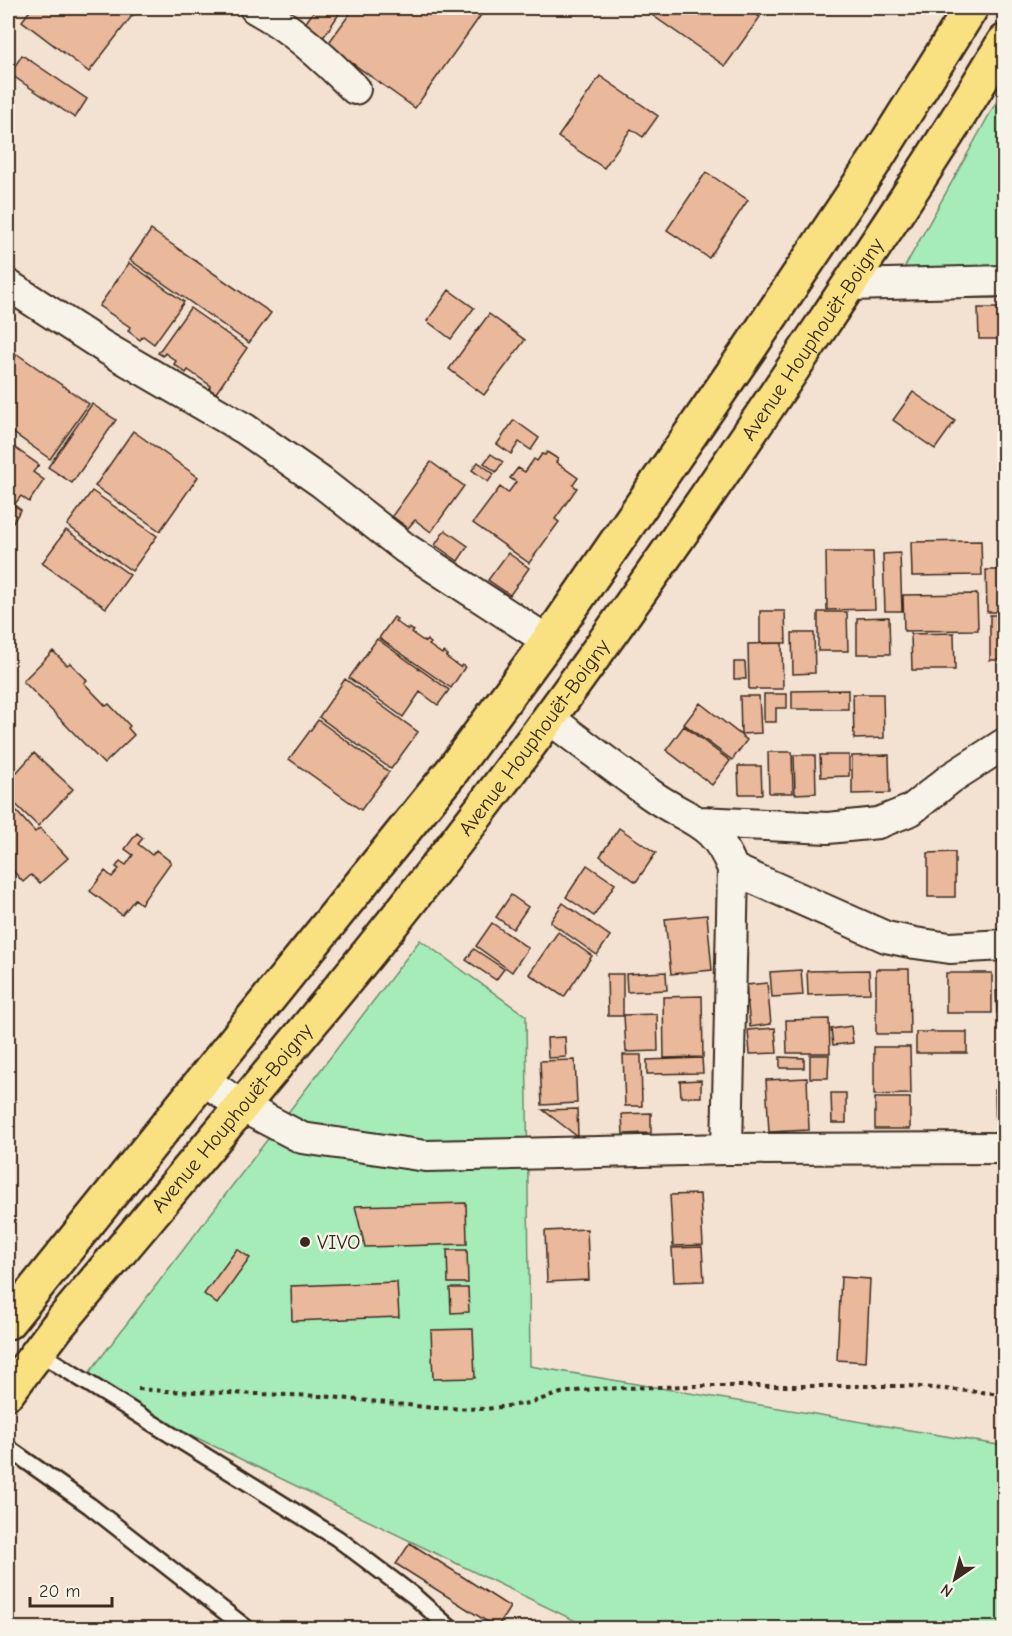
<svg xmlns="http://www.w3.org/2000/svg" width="1012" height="1636" viewBox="0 0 1012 1636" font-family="'Comic Neue',sans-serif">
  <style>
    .green { fill: #a5ecb9; stroke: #708b6c; stroke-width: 1.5 }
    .building { fill: #eab89b; stroke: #3b2a1e; stroke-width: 1.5 }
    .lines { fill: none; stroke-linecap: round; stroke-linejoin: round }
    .service-casing { stroke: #3b2a1e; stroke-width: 20 }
    .minor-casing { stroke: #3b2a1e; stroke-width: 34 }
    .trunk-casing { stroke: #3b2a1e; stroke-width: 38 }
    .path { stroke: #3b2a1e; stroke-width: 4; stroke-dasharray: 4.5 4.5; stroke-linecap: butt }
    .service { stroke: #f7f3e8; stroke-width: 15 }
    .minor { stroke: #f7f3e8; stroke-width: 30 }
    .trunk { stroke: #f9e181; stroke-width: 33 }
    .poi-dot { fill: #3b2a1e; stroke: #f7f3e8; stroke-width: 2 }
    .labels { text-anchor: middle; stroke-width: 5; stroke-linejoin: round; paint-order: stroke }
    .street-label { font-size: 21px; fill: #3b2a1e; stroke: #f7f3e8 }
    .poi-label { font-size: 21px; fill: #3b2a1e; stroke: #f7f3e8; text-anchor: start }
  </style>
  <rect width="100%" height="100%" fill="#f3e1d1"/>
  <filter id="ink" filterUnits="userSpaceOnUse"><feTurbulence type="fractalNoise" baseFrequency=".0167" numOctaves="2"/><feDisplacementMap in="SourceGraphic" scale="12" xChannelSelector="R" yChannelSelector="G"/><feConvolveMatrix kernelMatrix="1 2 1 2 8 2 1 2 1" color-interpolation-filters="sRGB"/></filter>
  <g filter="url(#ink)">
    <path class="green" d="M1004,88V298L887,299Z
      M420,940L526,1016L530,1366L1004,1446V1628H590L162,1421L86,1377Z"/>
    <path class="building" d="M32,8H138L89,72L22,21Z
      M316,8H343L321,41L302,28Z
      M354,8H486L415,108L327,45Z
      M642,8H746L760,17L725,66Z
      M22,55L87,99L75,118L10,74Z
      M600,76L658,116L643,137L631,129L604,168L558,137Z
      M706,172L748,200L709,258L667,230Z
      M151,230L271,313L249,343L130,260Z
      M129,263L184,302L154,344L143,336L140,340L128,331L130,327L99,306Z
      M449,290L474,308L451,339L427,321Z
      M190,308L247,348L216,393L209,389L211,386L188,370L186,373L174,364L176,361L165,353L163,356L158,353Z
      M978,308H1004V339H979Z
      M489,314L525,340L484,395L449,369Z
      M17,354L89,404L50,459L8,429V369Z
      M913,392L955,421L935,449L893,420Z
      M92,404L116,420L72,483L48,467Z
      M514,420L539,438L531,450L519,442L511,454L497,444Z
      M133,431L198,477L160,531L95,486Z
      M8,443L39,465L33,472L44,480L29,502L21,496L14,505L21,510L8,529Z
      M547,452L558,459L556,462L578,478L573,485L577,488L555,519L559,522L529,563L473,523L500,487L508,493L516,482L510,478L518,468L525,472L534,459L537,461L542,454L545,455Z
      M491,454L503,462L496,472L484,463Z
      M431,462L464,486L431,532L415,520L408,528L392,516Z
      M478,462L494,474L488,482L472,470Z
      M92,491L157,536L132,571L67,525Z
      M66,530L130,575L106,608L42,563Z
      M445,530L468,546L458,561L435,545Z
      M981,541L982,575L912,576L911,542Z
      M826,552H873L875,609L827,610Z
      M508,553L529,568L510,595L488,580Z
      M900,553L902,611H885L883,554Z
      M986,570H1004V612H987Z
      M977,594L978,630L904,631L903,595Z
      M760,611H785L786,643H760Z
      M818,612H847L848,651H818Z
      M990,615H1004V660H990Z
      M394,617L397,619L395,621L408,630L409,628L414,631L412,633L425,642L427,640L431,643L429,645L442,654L444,652L448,655L446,657L460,667L462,665L465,667L451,688L379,638Z
      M889,617L890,654H857V618Z
      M792,633H814L815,673L793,674Z
      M954,633L955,670H912L911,634Z
      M377,639L449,690L438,705L420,692L403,717L349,678Z
      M782,643L783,689H749L748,644Z
      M53,651L67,665L70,663L87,680L84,683L106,706L109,704L130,726L128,728L134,735L104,764L23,681Z
      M734,662H745L746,679H734Z
      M345,679L418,732L391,769L319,717Z
      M848,690V709H792V691Z
      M764,694H787V708H776V722H764Z
      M853,694H883L884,738L854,739Z
      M740,696H759L761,733L741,734Z
      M700,703L747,740L732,760L684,724Z
      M318,720L389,772L361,810L289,759Z
      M684,726L730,761L712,785L666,750Z
      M768,752H792L793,793H769Z
      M34,753L73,789L38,826L8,797V782Z
      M794,755H815L816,793L795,794Z
      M820,755H849V776L821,777Z
      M889,755L890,793L852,794V756Z
      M738,766H761L762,794H739Z
      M8,802L35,832L40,828L68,858L40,883L31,875L23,882L8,865Z
      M619,828L656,853L636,882L600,856Z
      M137,833L143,838L138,844L152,855L156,850L171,862L141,904L135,899L122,915L90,891L105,871L112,877L119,869L116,867L120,861L126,865L133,855L125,849Z
      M955,852V897H928V853Z
      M587,865L615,884L594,916L566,897Z
      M511,895L528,907L513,929L496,917Z
      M563,903L610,936L597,955L550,922Z
      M707,915L712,970L671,974L665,919Z
      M492,923L528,948L512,972L476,946Z
      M558,932L592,956L564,997L529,974Z
      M474,949L504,969L496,980L466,960Z
      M876,969H909L910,1034H876Z
      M801,970L803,995L772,997L770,972Z
      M869,970L870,993L808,995L807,971Z
      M666,972L667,990L627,992L626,974Z
      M946,973H992V1013H946Z
      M607,974H623V1016H608Z
      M767,983L771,1024L750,1027L746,985Z
      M996,991H1004V1013H997Z
      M702,996L703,1057L664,1058L663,997Z
      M657,1014L658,1051L626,1052L624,1015Z
      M829,1019L830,1053H787L786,1020Z
      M851,1026L853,1043L833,1045L831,1029Z
      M775,1028L777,1053L750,1054L748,1030Z
      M916,1032H967V1053H916Z
      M565,1037L566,1057L548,1058L547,1038Z
      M874,1047H910L911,1094L874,1095Z
      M623,1055H641L642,1106H625Z
      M810,1055H829L828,1078H810Z
      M780,1057L804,1058V1068H780Z
      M702,1058L703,1073L647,1074V1060Z
      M575,1060L577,1103L542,1105L540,1061Z
      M807,1078L809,1130L769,1132L766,1080Z
      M701,1080V1097H681L680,1081Z
      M995,1090H1004V1138H996Z
      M831,1093H846V1123H832Z
      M875,1098H910V1129H875Z
      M577,1109L578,1137L543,1110Z
      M651,1113V1133L623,1134L622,1114Z
      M700,1194L703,1245L673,1246L670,1195Z
      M466,1203L467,1244L365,1247L355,1206Z
      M587,1229L589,1280L547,1282L545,1231Z
      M702,1247L704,1281L674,1282L672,1248Z
      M237,1249L250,1258L217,1304L204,1294Z
      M447,1250H467L468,1283H448Z
      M841,1277L870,1279L866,1362L837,1360Z
      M397,1282L399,1317L292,1321L291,1286Z
      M450,1288H468L469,1312L451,1313Z
      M473,1329L475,1378L433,1379L431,1330Z
      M410,1543L510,1607L497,1628L396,1564Z"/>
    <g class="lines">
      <defs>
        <path id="service" d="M38,1352L337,1538L414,1596L450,1628
          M8,1448L90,1506L246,1628"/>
        <path id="minor" d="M255,8C293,29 324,58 355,89
          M8,285L104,347L245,429L321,482L405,548L548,641
          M850,285L1004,281
          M550,719C583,744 616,769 650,794C689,822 713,818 733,869L727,1149
          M700,822L828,828L878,823L911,810L951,778L1004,744
          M733,869L886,937L915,943L950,948L1004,945
          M203,1079L241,1106L302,1138L426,1156L727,1149L1004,1148"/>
        <g id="trunk">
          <path d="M8,1322L452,771L548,641L749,349L877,158L971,8"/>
          <path id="s1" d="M8,1392L57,1327C161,1202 267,1078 370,951C518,768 655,575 786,379C860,268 936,157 1004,42"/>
        </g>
      </defs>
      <use href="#service" class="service-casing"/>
      <use href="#minor" class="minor-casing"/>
      <use href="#trunk" class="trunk-casing"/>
      <path class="path" d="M138,1389L165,1391L321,1396L435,1408L486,1409L529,1403L561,1393L593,1389L691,1386H909L1004,1394"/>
      <use href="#service" class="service"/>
      <use href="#minor" class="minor"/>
      <use href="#trunk" class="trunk"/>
    </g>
  </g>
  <circle class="poi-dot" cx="305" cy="1242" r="6"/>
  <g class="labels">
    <g class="street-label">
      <text dy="7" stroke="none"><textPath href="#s1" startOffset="1326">Avenue Houphouët-Boigny</textPath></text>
      <text dy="7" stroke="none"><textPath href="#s1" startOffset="840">Avenue Houphouët-Boigny</textPath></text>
      <text dy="7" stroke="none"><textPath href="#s1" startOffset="354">Avenue Houphouët-Boigny</textPath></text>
    </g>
    <g class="poi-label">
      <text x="317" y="1249">VIVO</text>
    </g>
  </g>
  <rect width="1012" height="1636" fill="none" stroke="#f7f3e8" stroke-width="30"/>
  <rect x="15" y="15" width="982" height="1606" fill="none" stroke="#3b2a1e" stroke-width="2" filter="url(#ink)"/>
  <g transform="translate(955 1579) rotate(215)" stroke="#f7f3e8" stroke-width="4.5" paint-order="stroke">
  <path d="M0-4.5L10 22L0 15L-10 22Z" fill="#3b2a1e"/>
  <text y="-9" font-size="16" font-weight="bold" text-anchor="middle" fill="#3b2a1e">N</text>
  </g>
  <path d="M30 1597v9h82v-9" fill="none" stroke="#3b2a1e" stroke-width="3"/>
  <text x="39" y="1597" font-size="18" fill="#3b2a1e" stroke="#f7f3e8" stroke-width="4.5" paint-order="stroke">20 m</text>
</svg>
